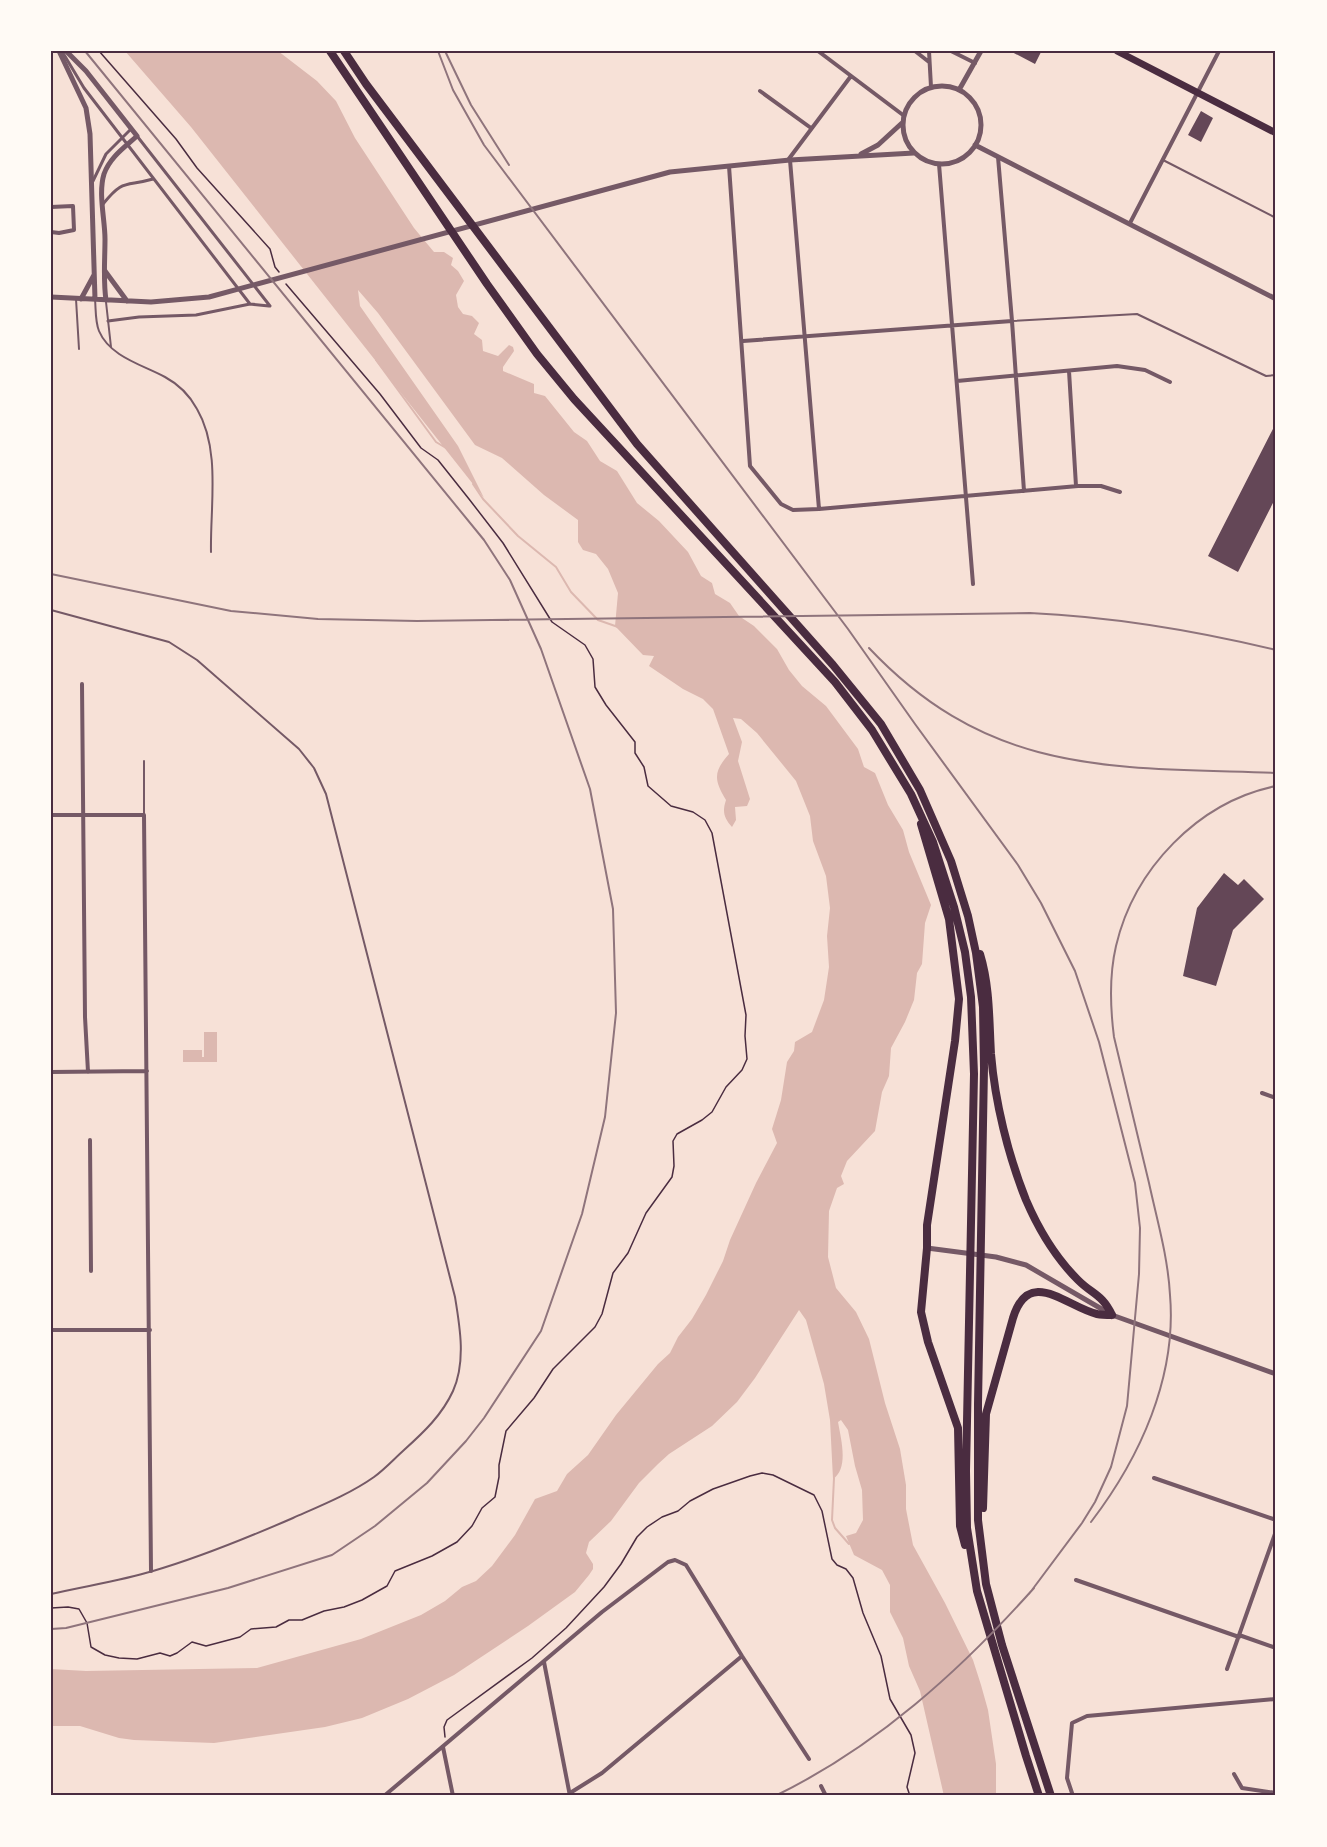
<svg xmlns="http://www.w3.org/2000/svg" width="1327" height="1847" viewBox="0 0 1327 1847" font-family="'Space Grotesk',sans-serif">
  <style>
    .water { fill: #dcb8b0 }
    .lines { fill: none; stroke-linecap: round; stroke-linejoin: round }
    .stream { stroke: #dcb8b0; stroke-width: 2 }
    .building { fill: #644757 }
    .path { stroke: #4a2c40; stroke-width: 1.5 }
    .service { stroke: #755966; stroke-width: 2 }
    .pedestrian { stroke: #755966; stroke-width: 3 }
    .minor { stroke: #755966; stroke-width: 4 }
    .tertiary { stroke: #755966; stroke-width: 5 }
    .primary { stroke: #4a2c40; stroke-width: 7 }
    .motorway { stroke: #4a2c40; stroke-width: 8 }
    .rail { stroke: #8f747c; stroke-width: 2 }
    .neatline { fill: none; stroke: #4a2c40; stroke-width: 2 }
  </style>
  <rect width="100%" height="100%" fill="#f7e1d7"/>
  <path class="water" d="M125,51H278L317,81L336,101L355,138L414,228L434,252H444L453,258L451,265L458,271L464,281L456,295L458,307L463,314L472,316L479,323L474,334L482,340L483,351L498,356L509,345L513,347L514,351L503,367V371L534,384V393L545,396L574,432L587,441L600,461L617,471L637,503L659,521L688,552L701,576L712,583L715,594L730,603L739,616L754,626L777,649L789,670L802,686L826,706L858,749L864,767L875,773L888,805L903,830L909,852L931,905L925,923L922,964L917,973L914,1000L905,1022L891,1048L889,1076L882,1092L875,1131L847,1161L841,1176L844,1184L837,1188L829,1211L828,1257L836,1288L856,1312L869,1339L885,1403L900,1449L906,1485V1509L913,1545L945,1603L973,1660L981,1685L988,1710L996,1764V1796H944L920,1691L909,1666L903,1638L890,1612V1585L882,1570L854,1555L846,1536L856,1533L863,1520L862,1490L855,1466L848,1430L841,1420L838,1422C841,1439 849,1468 833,1479L830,1420L824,1384L806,1320L799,1310L755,1378L737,1402L712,1426L669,1454L658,1464L639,1483L611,1521L589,1542L586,1553L593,1564V1569L589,1575L575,1592L528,1626L454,1675L408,1699L362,1718L325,1727L214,1743L134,1740L119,1738L80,1726H51V1669L86,1671L257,1668L361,1639L421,1615L445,1601L462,1587L476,1581L492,1566L515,1535L535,1499L557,1491L567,1474L588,1455L616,1415L658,1364L670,1353L678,1337L692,1319L706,1295L723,1261L730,1240L756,1183L777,1143L772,1129L781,1100L787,1062L794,1051L795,1042L812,1032L824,1000L829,967L827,936L830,908L826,876L813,841L810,816L796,781L757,733L741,719L733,718L742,742L738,761L750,799L747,806L735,807L736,820L732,827C724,818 722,812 726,800C714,780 713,772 729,754L713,709L703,699L683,689L649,666L654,656L643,655L615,626L618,593L608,569L596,554L583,550L578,542V520L544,495L502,458L475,445L378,313L358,290L360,306L458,446L484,498L191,127Z
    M204,1032H217V1062H183V1050H202V1057H204Z"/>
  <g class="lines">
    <path class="stream" d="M376,360L436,442L446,448
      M473,484L483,499L518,536L556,567L571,592L598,620L618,627
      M834,1478L832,1520L835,1528L849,1544"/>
  </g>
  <path class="building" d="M1010,51H1038L1041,52L1035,64Z
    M1201,111L1213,118L1201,142L1188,135Z
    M1276,423V497L1238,572L1208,556Z
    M1224,873L1238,885L1244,879L1264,899L1233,930L1216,986L1183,976L1197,908Z"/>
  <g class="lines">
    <path class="path" d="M99,51L176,139L197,168L270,249L275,267L279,272
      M51,1608L68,1607L79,1609L87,1623L91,1647L105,1655L119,1658L137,1659L160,1653L170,1656L177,1653L192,1642L206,1646L240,1637L251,1629L276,1627L289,1620H302L324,1611L344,1607L362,1600L387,1586L395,1571L432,1556L457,1542L472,1526L482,1508L495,1497L499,1477V1465L506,1431L534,1398L553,1369L595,1327L602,1314L613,1273L628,1253L646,1213L672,1177L674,1166L673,1141L677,1134L702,1120L712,1112L726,1087L742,1070L747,1059L745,1036L746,1015L712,833L705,820L693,812L671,806L648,786L644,767L635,753V742L606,705L595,687L593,659L585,645L552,622L503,543L469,499L438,460L421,448L380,394L286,284
      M445,1737L444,1727L447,1720L532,1658L566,1628L604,1587L621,1564L637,1537L647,1527L662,1517L678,1511L690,1501L713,1489L750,1476L762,1473L773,1475L814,1495L822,1511L832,1559L837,1565L846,1569L853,1578L863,1613L881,1656L890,1699L911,1735L915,1753L907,1787L910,1796"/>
    <path class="service" d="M1163,160L1276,218
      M76,299L79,349
      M95,299C96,310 95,321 99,331C110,357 143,365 165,377C178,384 190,396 197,409C221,450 210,506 211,552
      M106,302L111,347
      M1012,321L1137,314L1266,376L1276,375
      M51,610L169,642L197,660L299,749L314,768L326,794L455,1297C460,1327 466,1362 453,1391C442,1415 424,1432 404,1450C394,1459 385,1469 374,1477C350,1494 320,1506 293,1518C247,1538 201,1557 153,1571C120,1581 85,1586 51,1594
      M144,815V761"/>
    <path class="pedestrian" d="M63,53L84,88L250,304
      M137,136L270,306
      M93,181L106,154L131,129
      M103,204C124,178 125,187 153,179
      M108,321L139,317L196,315L250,304L269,306"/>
    <path class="minor" d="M818,51L903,115
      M915,51L929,62
      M929,51L931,87
      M951,51L975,63
      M760,91L811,128
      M788,160L851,76
      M790,160L819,509
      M939,164L973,584
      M729,166L750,466L781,504L793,510L819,509L1078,486H1101L1120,492
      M51,207L73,206L74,230L59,233L51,232
      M1130,223L1219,51
      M1012,321L1024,491
      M743,341L1012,321L998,157
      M1069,371L1076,486
      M957,381L1117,366L1145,370L1170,382
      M82,684L85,1017L88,1072
      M51,815H144L151,1571
      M51,1072L147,1071
      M1262,1093L1276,1098
      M90,1140L91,1271
      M51,1330H150
      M1154,1478L1276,1520
      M1076,1580L1239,1637
      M1239,1635L1276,1648
      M544,1662L570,1796
      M1227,1669L1276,1531
      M443,1747L453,1796
      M1234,1774L1242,1788L1276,1793
      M821,1786L826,1796
      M570,1793L602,1773L742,1656
      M384,1796L602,1612L668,1562L675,1560L686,1565L742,1656L809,1759
      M1073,1796L1067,1778L1072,1723L1087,1716L1276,1699"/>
    <path class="tertiary" d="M59,51L86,108L90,134L95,299
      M66,51L86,71L137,136C125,147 110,157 104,174C98,194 105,219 105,239C105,260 103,280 106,300
      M903 125a39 39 0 1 1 78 0a39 39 0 1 1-78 0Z
      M959,90L981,51
      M975,145L1276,299
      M861,154L878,145L902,123
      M105,271L127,301
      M51,297L151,302L209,297L670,172L790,160L914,153
      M81,299L94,275
      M927,1248L996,1257L1026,1265L1112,1315L1276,1374"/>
    <path class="primary" d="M1117,51L1276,133"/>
    <path class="motorway" d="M330,51L487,284L537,354L574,399L623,452L835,682L872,730L911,794L933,842L954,907L965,952L971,997L974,1074L966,1471L967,1528L977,1591L1026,1756L1039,1796
      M344,51L366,84L637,444L833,665L881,724L920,790L951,861L968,916L976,953L983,1007L984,1068L978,1404V1520L986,1584L1002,1645L1051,1796
      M921,824L949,919L959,999L955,1041L927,1225V1248L921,1312L928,1342L958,1428L960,1526L965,1545
      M980,954C990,987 989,1020 991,1054C995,1102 1008,1155 1026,1200C1038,1228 1056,1258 1078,1280C1093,1295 1102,1294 1112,1315
      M983,1508L986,1414L1013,1318C1029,1266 1067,1307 1097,1314C1102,1315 1107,1315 1112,1315"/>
    <path class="rail" d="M438,51L453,90L484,145L848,629L915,724L1018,865L1041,903L1075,971L1099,1042L1135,1183L1140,1228L1139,1274L1127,1406L1111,1467L1095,1502L1082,1523L1029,1594
      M445,51L471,105L509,165
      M51,574L231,611L318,619L417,621L1030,613C1116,617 1193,630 1276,650
      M869,648C991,777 1113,767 1276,773
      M1091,1522C1140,1458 1177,1377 1170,1295C1168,1257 1157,1220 1149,1183C1137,1134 1126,1086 1114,1037C1110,1006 1109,976 1116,946C1134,869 1198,802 1276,786
      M51,1629L66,1628L228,1588L332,1555L375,1526L427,1483L466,1441L484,1418L541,1331L582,1214L605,1117L616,1013L613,909L590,789L541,649L510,580L484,540L85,51
      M775,1796C876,1747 960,1671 1034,1588"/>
  </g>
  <rect width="1327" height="1847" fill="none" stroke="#fffaf5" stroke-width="105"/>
  <rect x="52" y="52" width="1222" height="1742" class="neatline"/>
</svg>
